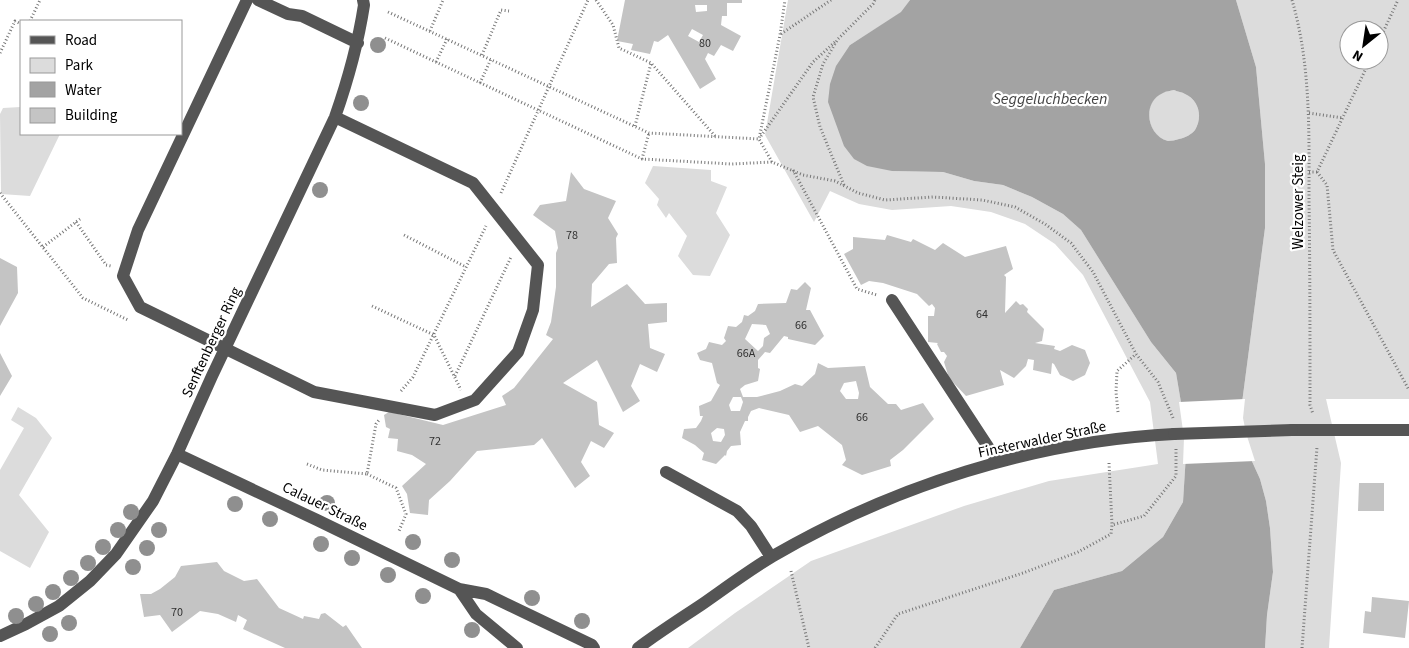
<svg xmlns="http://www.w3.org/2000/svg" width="1409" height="648" viewBox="0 0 1409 648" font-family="'Source Sans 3',sans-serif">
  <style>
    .green { fill: #dcdcdc; fill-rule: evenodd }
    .water { fill: #a3a3a3; fill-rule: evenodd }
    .pier { fill: #fff }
    .building { fill: #c4c4c4; fill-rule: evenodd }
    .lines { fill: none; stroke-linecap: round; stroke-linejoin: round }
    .path { stroke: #777; stroke-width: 3; stroke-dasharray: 1 2.5; stroke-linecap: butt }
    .minor { stroke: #555; stroke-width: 12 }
    .minor-bridge { stroke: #555; stroke-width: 12 }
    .tree { fill: #8f8f8f }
    .labels { text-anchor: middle; stroke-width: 4.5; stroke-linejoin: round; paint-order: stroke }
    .number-label { font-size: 12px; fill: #313131 }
    .street-label { font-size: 15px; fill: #000; stroke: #fff }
    .water-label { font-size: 16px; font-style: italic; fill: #444; stroke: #fff }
  </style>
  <rect width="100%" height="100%" fill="#fff"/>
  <path class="green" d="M788,0H910L902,12L850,45L892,171L943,172L974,181L1003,185L1032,197L1063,214L1081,230L1151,342L1176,373L1187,438L1183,502L1163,537L1122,571L1054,590L1020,648H688L735,613L811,561L964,506L1049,481L1158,464L1150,402L1083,275L1055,244L1025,224L991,212L951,206L892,210L859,204L830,191L814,222L765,135Z
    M1236,0H1409V399H1326L1341,463L1329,648H1265L1267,615L1273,572L1270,528L1266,501L1260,479L1250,457L1240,418L1265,228V164L1256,67ZM1349,30H1379V60H1349Z
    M1174,90C1178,92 1182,92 1185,94C1199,100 1203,117 1195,130C1192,134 1185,138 1179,139C1176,140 1171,141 1168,141C1146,136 1142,102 1162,93C1166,91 1171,91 1174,90Z
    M21,107V134H60L30,196L1,194L0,114L3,108Z
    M653,166L711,170V181L727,187L716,213L730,235L710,276L693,275L678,256L687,236L669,213L666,218L657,205L659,199L645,183Z
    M18,407L36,418L52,438L19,495L49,532L30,568L0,551V470L24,428L11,420Z"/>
  <path class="water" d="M910,0H1236L1256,67L1265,164V228L1240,418L1250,457L1260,479L1266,501L1270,528L1273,572L1267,615L1265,648H1020L1054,590L1122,571L1163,537L1183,502L1187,438L1176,373L1151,342L1081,230L1063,214L1032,197L1003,185L974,181L943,172L892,171L867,166L854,159L844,146L828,102L830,84L836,66L850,45L901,12ZM1174,90C1178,92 1182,92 1185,94C1199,100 1203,117 1195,130C1192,134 1185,138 1179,139C1176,140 1171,141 1168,141C1146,135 1142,102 1163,93C1166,91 1171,91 1174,90Z"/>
  <path class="pier" d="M1245,399L1243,418L1246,433L1255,461L1183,464L1184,438L1179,402Z"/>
  <path class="building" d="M625,0H742V3H727V16H722L721,25L741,36L733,51L721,45L714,56L708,53L705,59L716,79L700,89L668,35L658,42L654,41L650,54L631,50L633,44L617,41ZM695,5H707V11L696,12ZM692,29L703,35L699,42L688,36Z
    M571,172L584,189L616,201L608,218L618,234L616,238L617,263L609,264L592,284L591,307L627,284L645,304L667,303V322L648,324L650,348L665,354L657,372L640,364L631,386L640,401L623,412L597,360L563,383L597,402L599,425L614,433L604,448L591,441L581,462L590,476L575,488L542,438L534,445L477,451L450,481L429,500L428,515L410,513L407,494L402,486L426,464L412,455L397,451L398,439L388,438L390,429L386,427L384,415L392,410L398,414L443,425L506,405L502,396L514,388L553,339L546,335L551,322L556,287V253L558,248L555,231L533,215L540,205L566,201Z
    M887,235L911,242L913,239L935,250L943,243L965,257L1006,246L1013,269L1004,275L1006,277L1005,313L1016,301L1020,305L1023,304L1028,309L1027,312L1044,329L1042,341L1035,343L1055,346L1054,349L1060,351L1072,345L1085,350L1090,363L1085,375L1073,381L1060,375L1054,364L1052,363L1051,374L1033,370L1034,360L1028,359L1026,366L1014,378L1000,370L1004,385L966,396L949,378L944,362L947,356L944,352H941L937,344L938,343L928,342V316H934L935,308L932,304L929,306L917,294L883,283L869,281L861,285L844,254L853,249V237L885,240Z
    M0,258L17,267L18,293L0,326Z
    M805,282L811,288L806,310H810L824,336L815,345L788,339V337L784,336L770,353L765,352L758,360V368L760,369L758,381L745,385L740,389L743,397H733L729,405L731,411H740L743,402L741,397H757L780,391L795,384L802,386L815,374L818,363L828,368L865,366L870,387L888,404H896L901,410L923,403L934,419L903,450L890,460L891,466L862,475L842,465L846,460L842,445L818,426L800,432L789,415L759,408L751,411L748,417V421H745L740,432L741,445L731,446L727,451L726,456L725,455L716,464L702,460L704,453L695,445L682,438L684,429L696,428L701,421L703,416H700L699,406L711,401L720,385L717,383L712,363L700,360L697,353L706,349L709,342L722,345L726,341L724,338L728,326L736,327L742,322L744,315L748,316L755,311L758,304L786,303L791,289L797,290ZM752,324L766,325L770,334L764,338L763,346L758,351L745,339ZM856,381L859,393L858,399H846L840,391L844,383ZM717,428L724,429L725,435L721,442L713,441L711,433Z
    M0,353L12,376L0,396Z
    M1359,483H1384V511H1358Z
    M217,562L224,571L244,581L257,579L279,608L303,619L304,616L319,619L321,614L325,613L343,627L346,625L362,648H285L243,629L247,620L238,615L236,622L218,614L200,611L172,632L160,615L144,617L140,594H151L160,589L175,577L181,566Z
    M1372,597L1409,601L1405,638L1363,633L1365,611L1371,612Z"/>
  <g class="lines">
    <path class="path" d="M596,0L613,25L619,48L651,63L715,136
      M1292,0C1311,65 1309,133 1309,200C1310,268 1310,337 1310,405L1313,414
      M388,12L649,133L759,139
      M30,21L40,0
      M430,31L443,0
      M781,34L831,0
      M385,38L642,159L732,164L772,162L803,175L835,181L858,193L885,200L933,197L982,200L1015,207L1045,224L1071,243L1093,272L1136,354L1158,382L1173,418
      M1379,41L1398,0
      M0,53L15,21L21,24
      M482,55L501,10L509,11
      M436,62L447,39
      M480,83L491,59
      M1309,113L1343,118
      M635,126L651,63
      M761,136L813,62L836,41
      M642,159L649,133
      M772,162L759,139L780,35L785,0
      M793,170L857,289L877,295
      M1309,172H1317L1370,60
      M1317,172L1327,185L1333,250L1409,390
      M844,185L820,127L813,97L823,64L838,39L873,4L875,0
      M0,193L83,298L128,320
      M501,193L588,0
      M76,222L106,265L111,266
      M404,235L466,267
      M43,247L80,219
      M372,306L434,335L461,390
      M455,376L511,257
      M401,391L413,377L486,226
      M1118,412L1116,392L1117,371L1136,354
      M1109,463L1112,525
      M307,464L322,470L367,474L376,424L379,420
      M367,474L396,488L406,514L399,531
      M791,571L809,648
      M875,648L898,614L1023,573L1078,552L1111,534L1112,525L1144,516L1176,476V449
      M1302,648L1317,447"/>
    <path class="minor" d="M247,0L138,230L123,276L140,307L314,392L435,415L475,400L518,352L533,310L538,265L473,183L335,117
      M258,0L288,14L302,16L358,43
      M892,300L998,462
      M1292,430H1409
      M177,454L317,520L459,589L486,594L592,645L594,648
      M666,472L737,511L751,526L771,557
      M459,589L476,614L517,648
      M0,636L26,624L59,606L90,581L116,554L153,501L177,454L212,376L335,117C348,80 358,44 364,5L363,0
      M638,648C658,633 680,619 701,605C724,589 748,571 773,556C894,486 1034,441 1174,434"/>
    <path class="minor-bridge" d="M1174,434L1292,430"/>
  </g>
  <g class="tree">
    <circle cx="378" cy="45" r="8"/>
    <circle cx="361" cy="103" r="8"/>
    <circle cx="320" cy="190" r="8"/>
    <circle cx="327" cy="503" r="8"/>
    <circle cx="235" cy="504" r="8"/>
    <circle cx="131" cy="512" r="8"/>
    <circle cx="270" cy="519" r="8"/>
    <circle cx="118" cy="530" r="8"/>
    <circle cx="159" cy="530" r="8"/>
    <circle cx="413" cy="542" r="8"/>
    <circle cx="321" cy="544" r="8"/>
    <circle cx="103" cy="547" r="8"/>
    <circle cx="147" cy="548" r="8"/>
    <circle cx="352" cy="558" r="8"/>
    <circle cx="452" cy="560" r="8"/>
    <circle cx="88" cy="563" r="8"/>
    <circle cx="133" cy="567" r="8"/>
    <circle cx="388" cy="575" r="8"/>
    <circle cx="71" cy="578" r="8"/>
    <circle cx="53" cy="592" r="8"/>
    <circle cx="423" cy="596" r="8"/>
    <circle cx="532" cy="598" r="8"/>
    <circle cx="36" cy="604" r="8"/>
    <circle cx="16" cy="616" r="8"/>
    <circle cx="582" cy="621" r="8"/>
    <circle cx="69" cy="623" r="8"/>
    <circle cx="472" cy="630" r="8"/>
    <circle cx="50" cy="634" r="8"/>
  </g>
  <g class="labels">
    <g class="number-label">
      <text x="705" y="47">80</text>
      <text x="572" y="239">78</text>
      <text x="982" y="318">64</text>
      <text x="801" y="329">66</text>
      <text x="746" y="357">66A</text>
      <text x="862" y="421">66</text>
      <text x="435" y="445">72</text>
      <text x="177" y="616">70</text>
    </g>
    <g class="street-label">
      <text transform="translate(1298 202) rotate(-90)" y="5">Welzower Steig</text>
      <text transform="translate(211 342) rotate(-65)" y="5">Senftenberger Ring</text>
      <text transform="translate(1042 439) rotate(-12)" y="5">Finsterwalder Straße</text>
      <text transform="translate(325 506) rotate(26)" y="5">Calauer Straße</text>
    </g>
    <g class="water-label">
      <text x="1050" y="104">Seggeluchbecken</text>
    </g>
  </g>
  <rect x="20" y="20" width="162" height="115" fill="#ffffff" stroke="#999999"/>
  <rect x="30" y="36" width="25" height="8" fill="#555555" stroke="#999999"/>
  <text x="65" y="45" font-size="15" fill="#000000">Road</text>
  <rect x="30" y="58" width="25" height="15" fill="#dcdcdc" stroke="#999999"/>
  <text x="65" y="70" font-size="15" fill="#000000">Park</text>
  <rect x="30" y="82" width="25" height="15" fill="#a3a3a3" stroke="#999999"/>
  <text x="65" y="95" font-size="15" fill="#000000">Water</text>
  <rect x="30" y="108" width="25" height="15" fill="#c4c4c4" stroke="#999999"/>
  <text x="65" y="120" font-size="15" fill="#000000">Building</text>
  <g transform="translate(1364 45) rotate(210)"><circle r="24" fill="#ffffff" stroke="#999999"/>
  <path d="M0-4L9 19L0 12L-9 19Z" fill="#000000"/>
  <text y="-8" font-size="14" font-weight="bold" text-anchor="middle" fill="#000000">N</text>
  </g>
</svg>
